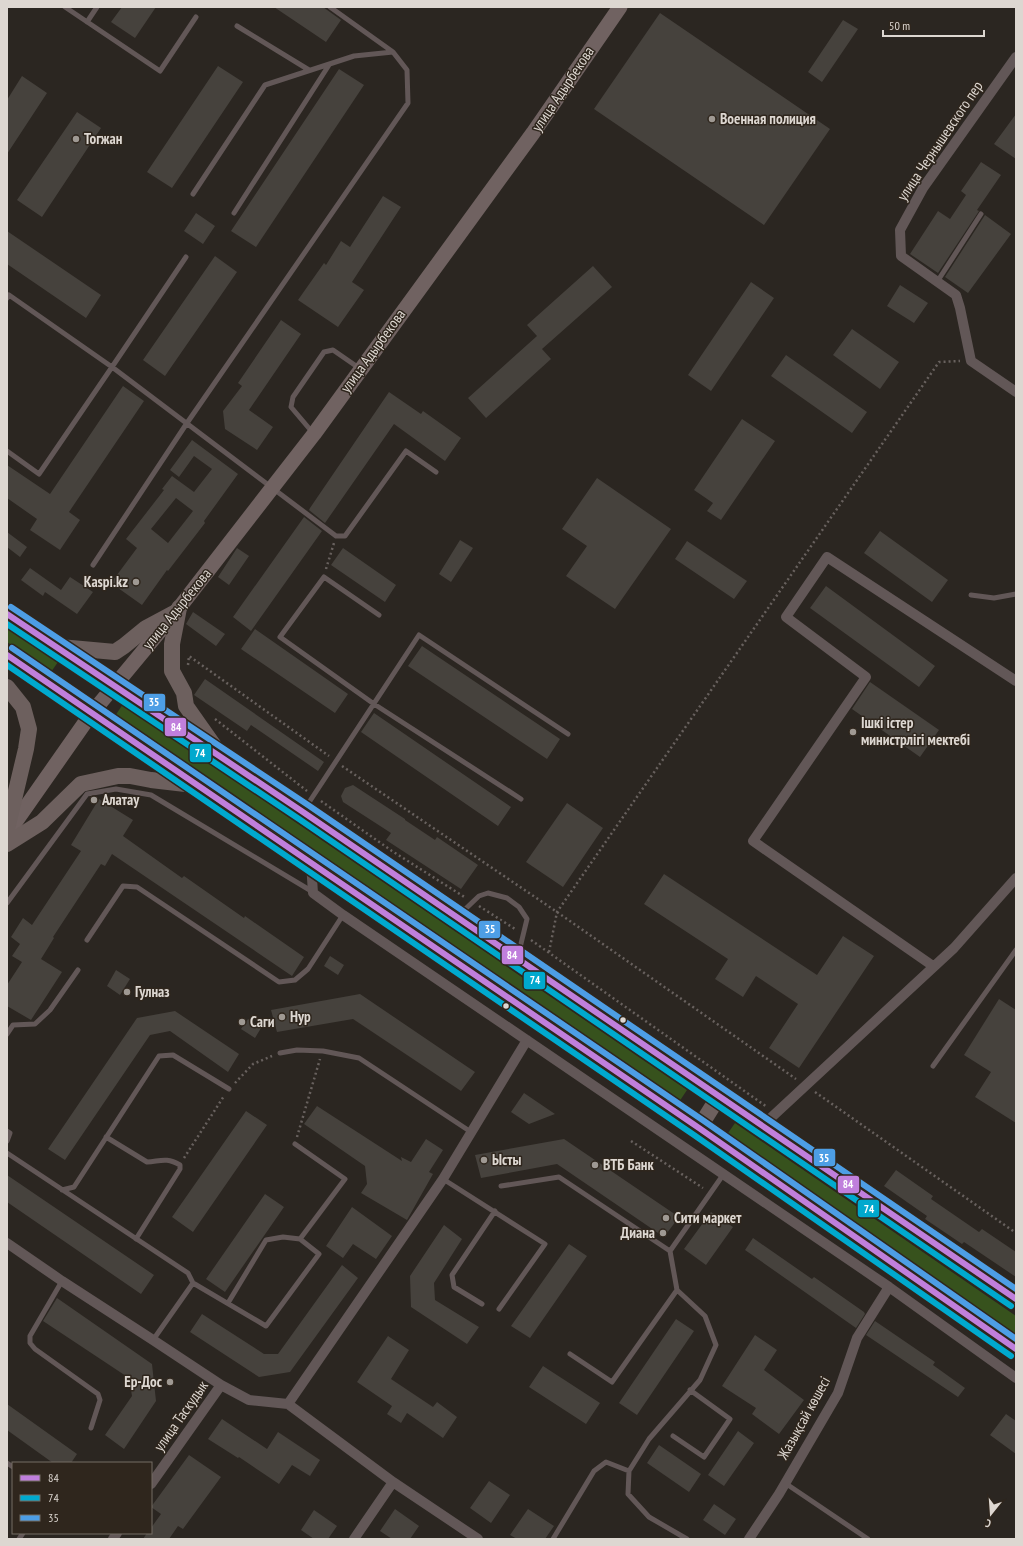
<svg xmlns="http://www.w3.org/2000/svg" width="1023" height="1546" viewBox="0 0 1023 1546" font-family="'PT Sans Narrow',sans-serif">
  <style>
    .green { fill: #37521d }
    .building { fill: #46423d; fill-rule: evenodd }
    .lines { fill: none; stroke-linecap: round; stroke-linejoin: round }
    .path { stroke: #68615e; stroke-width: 2.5; stroke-dasharray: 2 3; stroke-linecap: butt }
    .service { stroke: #625757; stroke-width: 5 }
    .minor { stroke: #625757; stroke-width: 10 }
    .secondary { stroke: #706261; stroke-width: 15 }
    .primary { stroke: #6d605e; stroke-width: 16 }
    .bus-1-casing { stroke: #2f261d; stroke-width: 9 }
    .bus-2-casing { stroke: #2f261d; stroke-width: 9 }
    .bus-3-casing { stroke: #2f261d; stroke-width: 9 }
    .bus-1 { stroke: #c07fdc; stroke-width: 6 }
    .bus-2 { stroke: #00a9ce; stroke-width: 6 }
    .bus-3 { stroke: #4d9ee5; stroke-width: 6 }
    .poi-dot { fill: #9f9993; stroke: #2f261d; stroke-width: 1.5 }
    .bus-dot { fill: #ddd7d1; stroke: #2f261d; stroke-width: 1.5 }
    .labels { text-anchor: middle; stroke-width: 3; stroke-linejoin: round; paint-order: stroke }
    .street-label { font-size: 15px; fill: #ddd7d1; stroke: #2f261d }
    .poi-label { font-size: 15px; font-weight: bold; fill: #ddd7d1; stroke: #2f261d; text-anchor: start }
    .line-badge { stroke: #2f261d; stroke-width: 1.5 }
    .badge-label { font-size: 11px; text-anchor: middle; font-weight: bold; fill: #fff }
  </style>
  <rect width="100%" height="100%" fill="#2b2621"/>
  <path class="green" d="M7,627L58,662L51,672L7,642Z
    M123,704L687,1090L679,1102L115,716Z
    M735,1123L1016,1316V1334L726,1136Z"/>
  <path class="building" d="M122,7H156L135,38L111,22Z
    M274,7H323L341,20L326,42Z
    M660,13L830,129L764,225L594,109Z
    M843,20L858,29L822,82L808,72Z
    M218,66L243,82L172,188L147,172Z
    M339,69L364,85L256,247L231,231Z
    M22,76L47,93L7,154V100Z
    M77,112L101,128L42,217L17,200Z
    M1016,114V159L994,144Z
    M981,162L1001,175L977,210L979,211L938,273L910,254L938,211L950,219L966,195L961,191Z
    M383,196L401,207L352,282L364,290L338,327L298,300L324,263L326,265L341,241L350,247Z
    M196,213L215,226L203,244L184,231Z
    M985,215L1011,234L968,293L945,277Z
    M7,231L101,295L86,318L7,264Z
    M215,256L237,272L165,376L143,360Z
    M593,266L612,287L542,349L551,359L486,418L468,398L537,336L527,325Z
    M751,282L774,298L711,391L688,375Z
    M900,285L928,303L914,323L887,306Z
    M281,320L301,334L249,410L273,427L257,450L225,429L223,411L242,386L238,383Z
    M852,329L899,362L880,389L833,355Z
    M786,355L867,412L852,433L771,376Z
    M123,386L144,401L69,512L80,520L60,550L30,530L37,519L7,498V465L50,494Z
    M389,392L421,414L423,411L461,438L445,461L394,424L325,523L309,510L310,508Z
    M742,419L775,441L721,520L707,511L713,503L694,490Z
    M192,440L238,474L204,521L205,523L168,571L167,570L142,605L111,583L137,548L126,539L164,490L162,489L172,476L194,492L212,469L194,456L179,477L170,470ZM176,498L193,511L168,543L151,529Z
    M597,478L671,529L615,609L566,576L587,546L562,529Z
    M304,517L322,531L251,631L233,617Z
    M880,531L948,580L932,602L864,553Z
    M7,532L27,547L20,557L7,547Z
    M460,540L473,548L451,582L439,574Z
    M687,541L747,581L734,599L675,559Z
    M237,548L249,556L229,585L218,577Z
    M343,548L396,585L385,602L331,565Z
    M30,568L61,590L70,577L93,592L77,614L45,592L43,596L21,580Z
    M826,586L935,666L919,687L810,608Z
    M193,612L225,634L216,646L186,624Z
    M255,629L348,694L335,713L241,649Z
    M422,646L560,739L547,759L408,666Z
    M205,679L324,762L318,771L251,725L247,731L194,695Z
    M870,682L939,730L920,757L852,709Z
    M374,713L511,807L498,826L361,732Z
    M353,785L405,819V820L435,840L437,837L478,865L461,889L386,840L391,833L343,802L341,796L345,788Z
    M99,799L133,820L123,836L182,878L184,876L244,918L245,916L304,957L292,976L112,854L105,866L101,864L53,937L54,938L41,959L62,972L31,1020L7,1006V985L22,962L12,956L20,944L11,937L23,918L32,925L81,851L71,845Z
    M567,803L603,828L563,887L526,862Z
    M664,874L817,975L843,936L874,956L799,1068L769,1048L798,1004L756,976L743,997L715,979L728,959L644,904Z
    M330,956L344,965L338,975L324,966Z
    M116,970L130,979L120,995L107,986Z
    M360,994L475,1072L461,1091L353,1019L277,1032L271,1010Z
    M999,999L1016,1010V1123L975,1097L991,1072L964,1055Z
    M175,1011L239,1054L228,1072L170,1031L150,1035L65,1160L48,1149L137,1018Z
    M248,1019L261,1028L255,1038L241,1029Z
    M524,1093L555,1114L529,1124L511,1112Z
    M317,1106L402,1161L401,1157L411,1162L426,1139L443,1150L429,1172L433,1174L407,1220L361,1193L367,1184L365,1166L304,1124Z
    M246,1111L267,1125L193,1232L172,1217Z
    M564,1139L679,1217L664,1237L557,1164L481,1178L475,1155Z
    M896,1170L933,1196L931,1199L979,1232L982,1229L1016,1252V1277L964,1242L962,1244L925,1219L927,1216L884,1186Z
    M7,1175L154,1275L141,1294L7,1202Z
    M265,1194L284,1207L225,1292L206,1279Z
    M352,1207L392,1236L376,1259L353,1244L343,1258L326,1246Z
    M711,1212L733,1227L706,1265L684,1249Z
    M444,1225L462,1239L434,1283L435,1300L479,1327L467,1344L411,1307L410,1276Z
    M753,1238L812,1279L814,1277L864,1312L865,1314L856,1328L745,1250Z
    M569,1244L587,1256L530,1338L511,1326Z
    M342,1265L358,1278L290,1372L259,1377L190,1332L202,1314L264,1354H278Z
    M57,1298L152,1364L156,1401L124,1449L105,1435L132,1396L129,1378L43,1321Z
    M676,1319L694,1331L637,1415L619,1403Z
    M875,1321L935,1362L933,1365L965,1388L958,1397L866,1335Z
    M755,1335L777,1350L764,1370L804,1400L779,1434L752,1414L756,1408L722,1386Z
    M388,1336L409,1350L391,1379L433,1407L437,1402L457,1417L443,1438L407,1413L401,1423L387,1414L392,1406L357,1382Z
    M543,1366L600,1403L586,1424L529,1387Z
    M7,1404L77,1454L71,1463H53L7,1430Z
    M1006,1414L1016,1421V1454L990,1435Z
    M222,1419L267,1449L278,1432L320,1460L310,1476L292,1465L279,1484L239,1457L238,1458L208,1439Z
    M738,1431L754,1443L724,1486L708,1475Z
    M659,1445L701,1474L689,1492L647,1463Z
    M189,1455L221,1477L183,1529L178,1526L169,1539H143L147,1533H151V1528L161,1514L151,1507Z
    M489,1481L510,1495L491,1523L470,1508Z
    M714,1504L736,1519L725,1535L703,1520Z
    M395,1509L419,1526L410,1539H392L380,1531Z
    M528,1509L554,1526L545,1539H517L510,1535Z
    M314,1510L337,1526L328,1539H314L301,1530Z"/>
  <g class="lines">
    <path class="path" d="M326,569L334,543
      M188,665L189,656L329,756
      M215,719L307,791
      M342,766L557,912L796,1079
      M321,801L392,851L466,898
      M479,906L515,929
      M531,940L767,1107
      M549,952L557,912L939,362L960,361
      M235,1083L253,1064L272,1056
      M815,1092L1016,1233
      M297,1137L320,1059
      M631,1141L703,1188
      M184,1158L224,1096"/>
    <path class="service" d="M65,7L160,71L196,17
      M330,7L393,52
      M87,22L97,7
      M237,26L309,70
      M234,213L329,65
      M937,282L981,214
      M7,298L9,295L112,367L186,257
      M313,433L291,407L293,397L324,352L333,350L359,368
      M7,451L39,474L112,367L336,536H345L406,451L436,472
      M93,565L187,423L408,103L407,70L393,52L354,56L265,85L193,194
      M971,595L994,598L1016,594
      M379,615L324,577L280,637L374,704L521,799
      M304,810L419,635L568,734
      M7,903L87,794L116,789L151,795L313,892
      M458,916L479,896L488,893L507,898L519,907L527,919L518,956
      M87,940L123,886L137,887L279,982L295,980L308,969L343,915
      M7,1034L13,1025L35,1024L50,1010L78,970
      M280,1053L297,1050L323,1051L359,1058L471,1132
      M933,1066L1016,950
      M7,1131L10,1133L7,1141
      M106,1137L147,1162C161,1161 166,1157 180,1165V1169L136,1239
      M7,1153L188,1273L193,1283L153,1340
      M443,1179L545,1244L499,1309
      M501,1186L559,1177L670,1251L723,1175
      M62,1190L74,1187L159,1056L173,1055L229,1089
      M62,1281L30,1336V1343L35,1349L98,1394L100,1400L91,1428
      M193,1283L266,1326L319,1254L300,1239L345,1179L295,1144
      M677,1290L705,1316L716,1345L700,1380L649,1439L629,1471L628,1494L649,1517L687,1539
      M228,1303L266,1240L283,1237L300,1239
      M482,1304L454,1287L452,1275L495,1211
      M570,1354L612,1382L677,1290L670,1251
      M673,1436L704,1457L730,1419L690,1390
      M7,1463L13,1467
      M785,1483L868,1539
      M19,1539L23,1533
      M553,1539L594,1471L606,1462L629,1471"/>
    <path class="minor" d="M1016,57L923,188L900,230L901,256L956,295L960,308L971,361L1016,392
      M311,863L313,893L343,915L889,1287L1016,1378
      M933,966L753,841L866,677L786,617L827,557L1016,681
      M762,1126L954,948L1016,878
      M7,1243L62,1281L153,1340L221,1385L249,1400L288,1404L393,1482L478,1539
      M288,1404L443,1179L527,1040
      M151,1484L221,1385
      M113,1539L117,1533
      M354,1539L393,1482
      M749,1539L779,1494L838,1393L857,1338L889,1287"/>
    <path class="secondary" d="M7,834L91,714L179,608L314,434L533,133L620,7"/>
    <path class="primary" d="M179,608L172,644V671L184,693L186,706L217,750
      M7,614L76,659L303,812L1016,1299
      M60,647L115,652L124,646L146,628L174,613
      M7,655L699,1128L1016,1349
      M7,687L23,707L29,729L26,749L7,829
      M7,844L42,822L81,784L118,776H130L151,780L194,785
      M699,1128L719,1096"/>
    <defs>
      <path id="bus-1" d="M7,614L303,812L1016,1299
        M7,655L699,1128L1016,1349"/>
      <path id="bus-2" d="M7,624L299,819L1011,1306
        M7,665L694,1135L1011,1356"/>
      <path id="bus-3" d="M11,607L308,805L1016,1289
        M12,648L704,1121L1016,1339"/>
    </defs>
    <use href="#bus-1" class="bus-1-casing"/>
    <use href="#bus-2" class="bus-2-casing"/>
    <use href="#bus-3" class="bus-3-casing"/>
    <use href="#bus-1" class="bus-1"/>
    <use href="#bus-2" class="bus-2"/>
    <use href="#bus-3" class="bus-3"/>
  </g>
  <g class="poi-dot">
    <circle cx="712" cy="119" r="4"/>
    <circle cx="76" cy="139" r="4"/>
    <circle cx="136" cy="582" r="4"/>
    <circle cx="853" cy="732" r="4"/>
    <circle cx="94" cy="800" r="4"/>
    <circle cx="127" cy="992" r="4"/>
    <circle cx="282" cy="1017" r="4"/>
    <circle cx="242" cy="1022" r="4"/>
    <circle cx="484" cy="1160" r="4"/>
    <circle cx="595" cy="1165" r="4"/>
    <circle cx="666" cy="1218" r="4"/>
    <circle cx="663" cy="1233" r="4"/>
    <circle cx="170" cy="1382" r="4"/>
  </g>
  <g class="bus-dot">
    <circle cx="506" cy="1006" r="3.5"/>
    <circle cx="623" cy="1020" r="3.5"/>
  </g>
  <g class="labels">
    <g class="street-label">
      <text transform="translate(563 89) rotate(-56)" y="5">улица Адырбекова</text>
      <text transform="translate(940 141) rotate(-56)" y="5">улица Чернышевского пер</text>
      <text transform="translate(373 351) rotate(-54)" y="5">улица Адырбекова</text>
      <text transform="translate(177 609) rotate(-51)" y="5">улица Адырбекова</text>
      <text transform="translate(181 1416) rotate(-55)" y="5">улица Таскудык</text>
      <text transform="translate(804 1418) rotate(-61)" y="5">Жазықсай көшесі</text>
    </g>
    <g class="poi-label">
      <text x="720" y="124">Военная полиция</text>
      <text x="84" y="144">Тогжан</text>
      <text x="128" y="587" text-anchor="end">Kaspi.kz</text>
      <text x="861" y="728">Ішкі істер<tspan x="861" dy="17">министрлігі мектебі</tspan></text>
      <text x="102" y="805">Алатау</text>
      <text x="135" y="997">Гулназ</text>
      <text x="290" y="1022">Нур</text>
      <text x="250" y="1027">Саги</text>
      <text x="492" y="1165">Ысты</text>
      <text x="603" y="1170">ВТБ Банк</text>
      <text x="674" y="1223">Сити маркет</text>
      <text x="655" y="1238" text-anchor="end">Диана</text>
      <text x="162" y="1387" text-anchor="end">Ер-Дос</text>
    </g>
  </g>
  <g class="line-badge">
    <rect x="143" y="693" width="23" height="19" rx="4" fill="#4d9ee5"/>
    <rect x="164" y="717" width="23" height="20" rx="4" fill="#c07fdc"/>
    <rect x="189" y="743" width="23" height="20" rx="4" fill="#00a9ce"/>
    <rect x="478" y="920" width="23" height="19" rx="4" fill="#4d9ee5"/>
    <rect x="501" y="945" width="23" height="20" rx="4" fill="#c07fdc"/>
    <rect x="523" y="971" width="23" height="19" rx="4" fill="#00a9ce"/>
    <rect x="813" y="1148" width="23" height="19" rx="4" fill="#4d9ee5"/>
    <rect x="837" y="1175" width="23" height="19" rx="4" fill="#c07fdc"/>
    <rect x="857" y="1199" width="23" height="19" rx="4" fill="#00a9ce"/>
  </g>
  <g class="badge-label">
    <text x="154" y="706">35</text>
    <text x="176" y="731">84</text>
    <text x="200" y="757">74</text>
    <text x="490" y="933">35</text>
    <text x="512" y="959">84</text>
    <text x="535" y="984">74</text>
    <text x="824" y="1162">35</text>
    <text x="848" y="1188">84</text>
    <text x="869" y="1213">74</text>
  </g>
  <rect width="1023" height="1546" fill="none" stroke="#ddd7d1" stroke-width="16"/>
  <rect x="12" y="1462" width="140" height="72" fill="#2f261d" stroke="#756d65"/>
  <rect x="20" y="1475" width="20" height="6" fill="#c07fdc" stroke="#756d65"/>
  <text x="48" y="1482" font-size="12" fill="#ddd7d1">84</text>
  <rect x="20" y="1495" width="20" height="6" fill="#00a9ce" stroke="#756d65"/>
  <text x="48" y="1502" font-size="12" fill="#ddd7d1">74</text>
  <rect x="20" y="1515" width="20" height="6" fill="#4d9ee5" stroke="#756d65"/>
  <text x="48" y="1522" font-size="12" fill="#ddd7d1">35</text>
  <g transform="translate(991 1514) rotate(197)" stroke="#2f261d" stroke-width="3" paint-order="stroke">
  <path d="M0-3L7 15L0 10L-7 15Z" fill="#ddd7d1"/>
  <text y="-6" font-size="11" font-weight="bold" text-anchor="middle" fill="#ddd7d1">С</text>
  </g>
  <path d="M883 30v6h101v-6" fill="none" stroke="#ddd7d1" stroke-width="2"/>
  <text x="889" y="30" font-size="12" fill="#ddd7d1" stroke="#2f261d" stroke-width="3" paint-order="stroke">50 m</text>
</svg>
